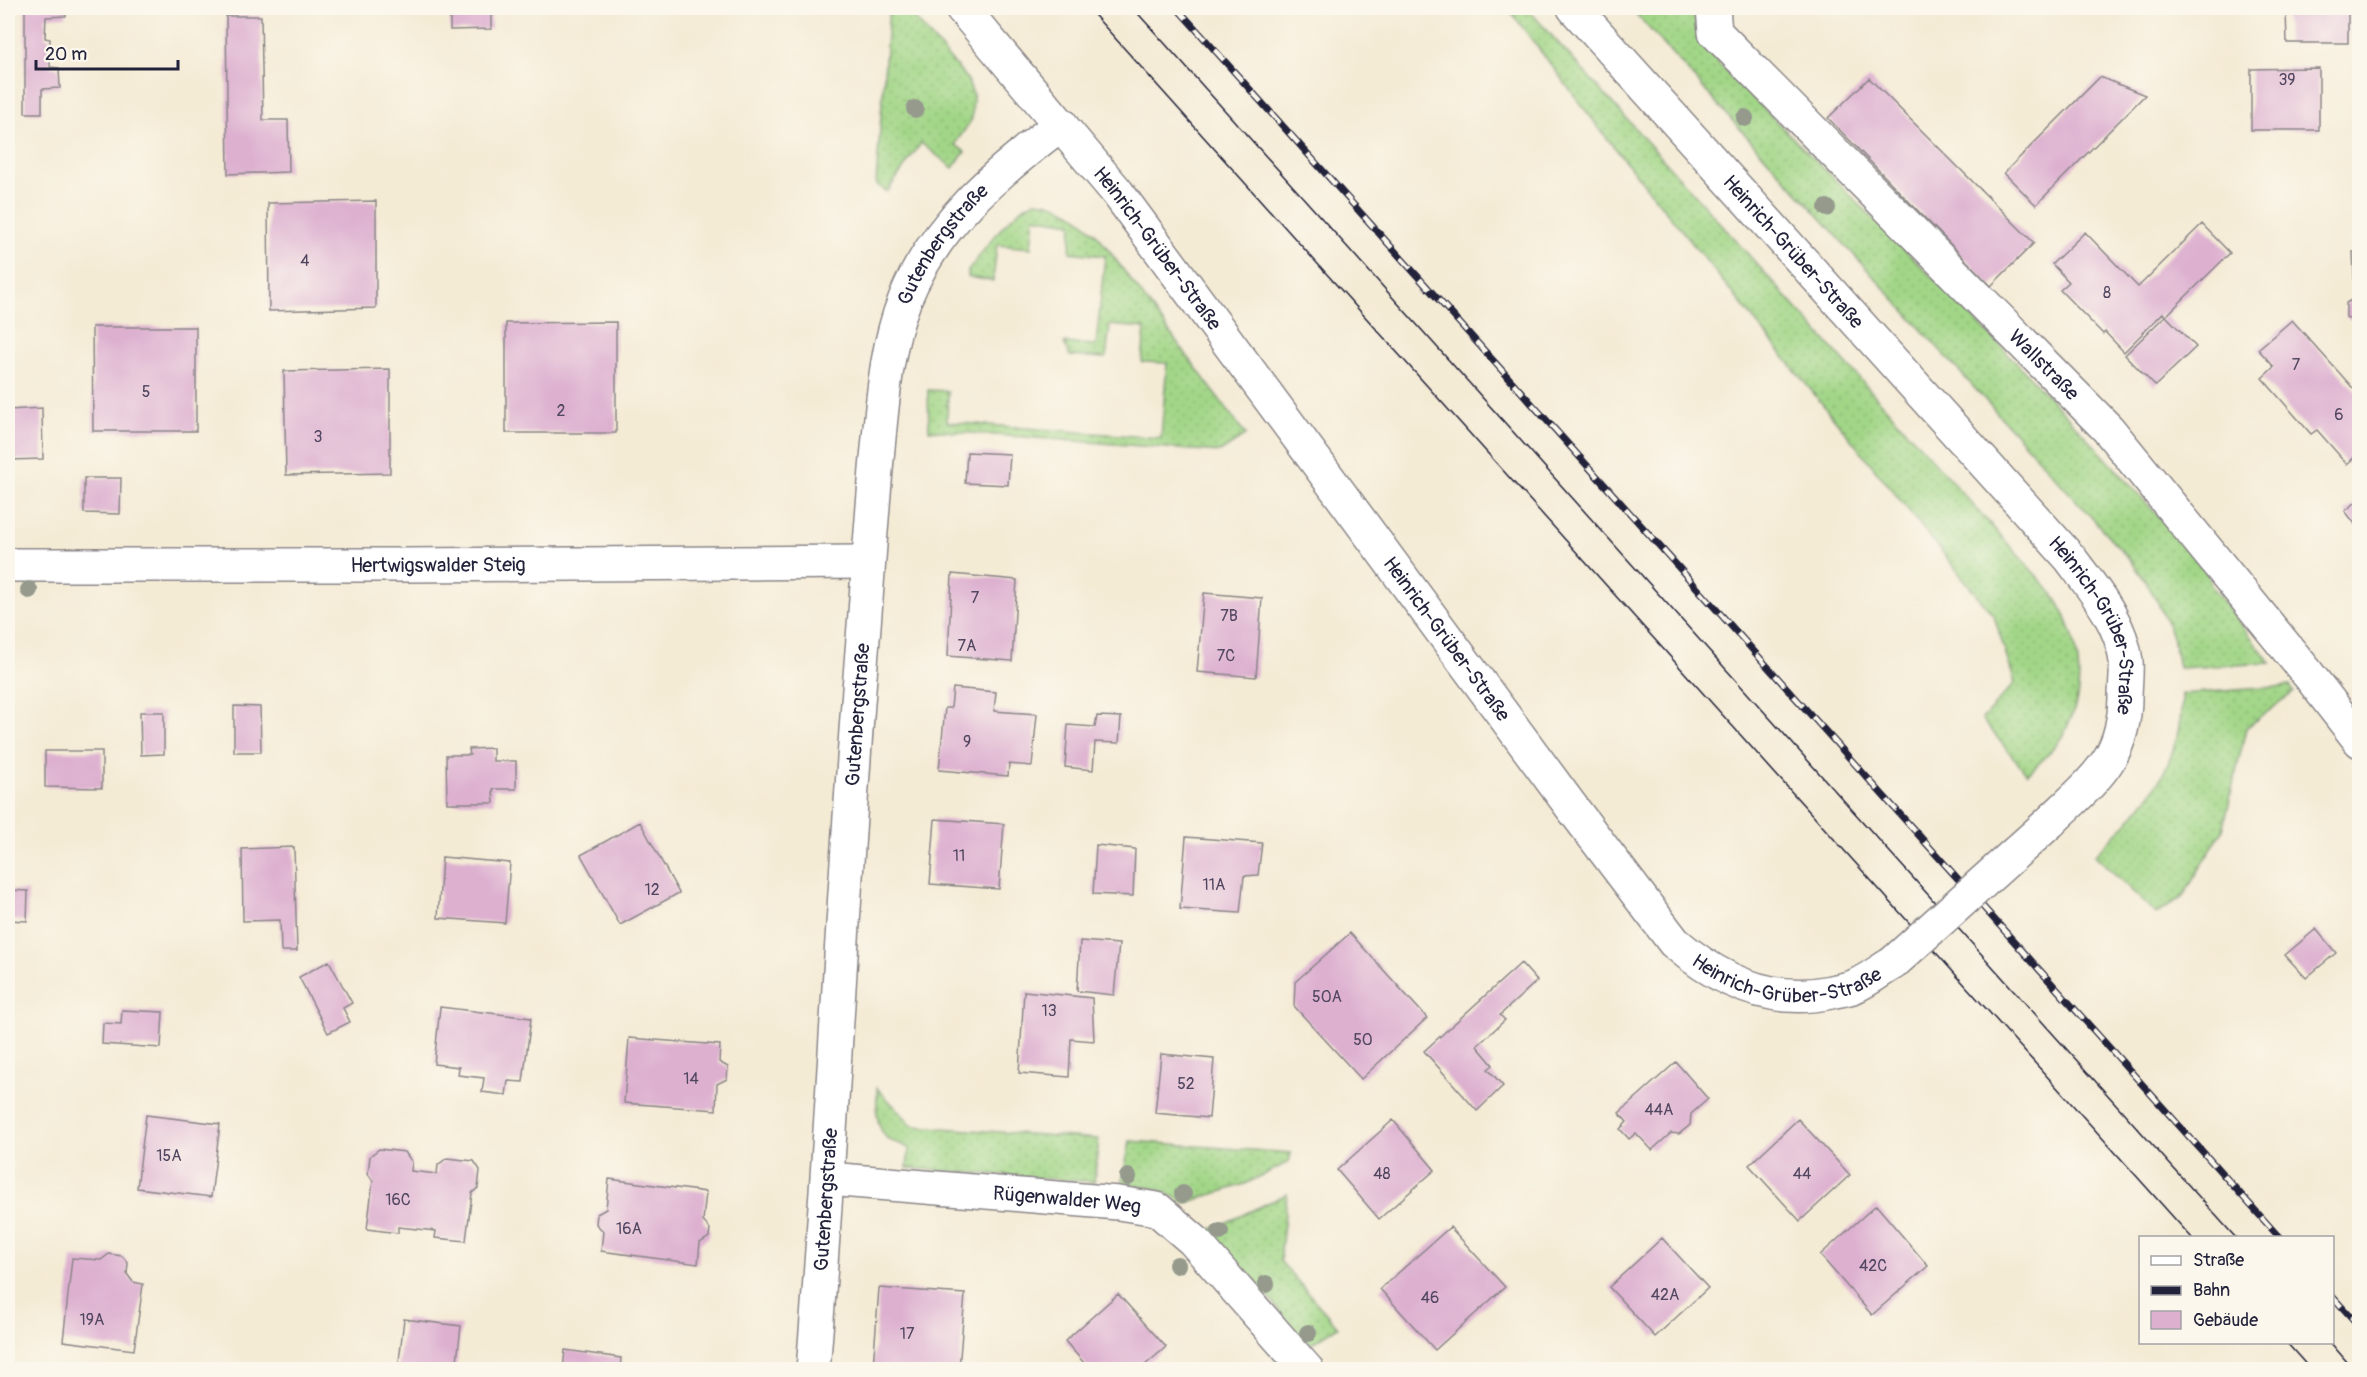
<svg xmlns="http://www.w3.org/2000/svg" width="2367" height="1377" viewBox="0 0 2367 1377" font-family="Pangolin,sans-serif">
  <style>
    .grass { fill: url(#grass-dots); stroke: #627c61; stroke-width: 1.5 }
    .building { fill: #ddb0d0 }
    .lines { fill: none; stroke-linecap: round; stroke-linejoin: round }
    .minor-casing { stroke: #8b8688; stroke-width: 36 }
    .minor { stroke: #fff; stroke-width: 33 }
    .tram { stroke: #22223b; stroke-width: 1.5 }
    .rail-casing { stroke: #22223b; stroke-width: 7 }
    .rail { stroke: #fbf7ec; stroke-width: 4.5; stroke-dasharray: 14; stroke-linecap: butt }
    .minor-bridge-casing { stroke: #8b8688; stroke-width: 36; stroke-linecap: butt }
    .minor-bridge { stroke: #fff; stroke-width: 33 }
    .tree { fill: #959a8d }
    .labels { text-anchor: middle; stroke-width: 6; stroke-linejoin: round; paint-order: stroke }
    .number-label { font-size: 16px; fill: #514660 }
    .street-label { font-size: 20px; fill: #22223b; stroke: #fbf7ec }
  </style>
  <defs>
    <pattern id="grass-dots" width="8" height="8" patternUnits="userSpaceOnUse" patternTransform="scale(1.5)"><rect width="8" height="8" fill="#a2d687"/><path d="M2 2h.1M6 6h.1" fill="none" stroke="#8bb775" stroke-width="1.8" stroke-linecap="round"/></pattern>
  </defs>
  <rect width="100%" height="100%" fill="#fbf7ec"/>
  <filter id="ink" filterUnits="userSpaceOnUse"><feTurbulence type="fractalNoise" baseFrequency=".0167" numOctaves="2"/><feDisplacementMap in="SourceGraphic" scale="12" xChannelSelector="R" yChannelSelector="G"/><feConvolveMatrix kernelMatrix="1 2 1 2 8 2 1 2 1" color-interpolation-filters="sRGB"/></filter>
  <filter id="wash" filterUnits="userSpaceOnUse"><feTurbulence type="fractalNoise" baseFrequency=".008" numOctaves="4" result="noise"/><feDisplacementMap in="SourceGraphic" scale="24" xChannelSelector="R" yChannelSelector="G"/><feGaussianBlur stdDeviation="1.35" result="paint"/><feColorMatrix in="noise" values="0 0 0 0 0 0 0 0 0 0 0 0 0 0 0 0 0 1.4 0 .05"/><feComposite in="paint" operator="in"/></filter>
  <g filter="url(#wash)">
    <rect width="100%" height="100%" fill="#f4ebd5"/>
    <path class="grass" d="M889,8H906L967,79L973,94L972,119L955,144L965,152L953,168L921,143L887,192L876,184Z
      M1511,8H1527L2053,594C2082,639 2091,699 2056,745C2048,756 2037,765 2027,774L1982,719L2015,683L1994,616L1606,137L1510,11Z
      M1636,8H1693L1697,27L1718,63L1998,343L2105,457L2205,568L2212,587L2271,663L2179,668C2173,626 2156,594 2131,561L1636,14Z
      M1035,201C1062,202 1080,217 1099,237L1246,435L1220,452L929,430L928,390L948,391L947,422L1161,438L1167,363L1142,362L1145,328L1110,325L1106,358L1070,356L1064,343L1096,345L1105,256L1070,252L1072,223L1034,217L1031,248L997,245L993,281L968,277V271C987,247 1006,215 1035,201Z
      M2290,686L2294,692L2246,728L2223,830L2182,898L2156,914L2095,855C2146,804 2181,770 2182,694Z
      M877,1088L913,1126L1099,1139L1094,1182L907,1168L909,1148C903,1145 893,1143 887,1138C874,1126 877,1103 877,1088Z
      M1130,1141L1291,1153L1289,1162L1245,1184L1186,1203L1157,1189L1122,1184Z
      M1287,1194L1280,1261L1338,1327L1309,1345L1210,1230Z"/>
    <g id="blocks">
      <path class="building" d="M25,8H66V16L46,17L45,38L50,39V67L59,68L60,88L42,89V113H25Z
        M450,8H491V29L450,30Z
        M1019,8H1033L1025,14Z
        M2309,8H2348V43H2287L2286,10H2309Z
        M226,16H261L263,120H288L289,172L228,174Z
        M2319,68V130H2251V69Z
        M2100,77L2145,95L2036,205L2004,173Z
        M1869,78L2034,243L1991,286L1828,118Z
        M376,201V308L269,311L268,203Z
        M2202,224L2230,253L2166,316L2196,347L2155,386L2125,355L2165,316L2163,313L2124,352L2105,332L2103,334L2060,290L2069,282L2052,264L2085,232L2138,287Z
        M2353,252H2360V334L2355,337V322L2346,317V303L2355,298Z
        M2292,320L2360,396V452L2347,464L2317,430L2311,434L2262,378L2274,367L2258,349Z
        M616,322V433H506V323Z
        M92,327H196V431H93Z
        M390,369V473L286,475L284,371Z
        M42,408L43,459L8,460V410Z
        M967,452L1010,454L1008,485L965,483Z
        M84,478H121L120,514L84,513Z
        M2360,499V530L2345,511Z
        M952,574L1017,580L1012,661L948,656Z
        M1204,593L1262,598L1256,677L1197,672Z
        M953,688L996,692L994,711L1037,714L1032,766L1009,764L1008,776L939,770L945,708H951Z
        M234,706L260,707L261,752H234Z
        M140,712H164V754L141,755Z
        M1097,716L1121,717L1119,743L1095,742L1093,770L1065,767L1068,725L1095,727Z
        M493,748V761H516V789H493L494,803H447L446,755H470L469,749Z
        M45,751H102V788L45,787Z
        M935,819L1004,824L999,889L930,884Z
        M640,822L679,893L620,925L581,855Z
        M1186,837L1262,843L1258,875L1244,876L1240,913L1180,909Z
        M1096,845L1135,849L1133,896L1093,894Z
        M294,847L297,951H281L280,920L243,921L242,849Z
        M442,857L510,863L505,923L438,918Z
        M8,890L28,891L27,921L8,920Z
        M2316,929L2336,953L2306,978L2285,955Z
        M1350,933L1427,1018L1361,1079L1294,1006L1295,982Z
        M1080,941L1119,944L1114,995L1077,991Z
        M329,961L352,1003L343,1008L350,1022L328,1033L299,977Z
        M1521,963L1537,981L1500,1015L1505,1020L1477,1046L1493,1065L1488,1069L1503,1086L1477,1111L1424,1051Z
        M1024,991L1092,998L1094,1041L1071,1039L1069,1077L1019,1073Z
        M440,1007L531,1018L523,1082L508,1081L506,1095L482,1092L484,1078L458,1075L459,1067L434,1064Z
        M122,1010L163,1012L161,1048L102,1044L103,1023L121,1024Z
        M629,1038L720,1045L719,1062L728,1067L727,1079L717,1084L716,1110L624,1103Z
        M1161,1054L1214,1059L1209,1118L1155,1113Z
        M1676,1062L1708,1099L1691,1114L1690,1125L1679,1134L1671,1133L1652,1150L1636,1133L1629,1139L1620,1129L1627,1122L1619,1113Z
        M146,1115L220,1124L211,1197L137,1188Z
        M1798,1119L1850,1175L1800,1221L1749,1165Z
        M1393,1120L1435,1170L1379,1219L1337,1170Z
        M379,1149L405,1152L412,1162L411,1171L437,1174L438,1165L447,1158L474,1161L480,1170L478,1188L472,1193L466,1241L435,1238L436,1231L398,1227V1233L367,1229L373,1181L368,1174L370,1156Z
        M609,1179L706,1192L703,1221L710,1229L709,1237L700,1243L698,1264L601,1251L603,1231L596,1224L597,1214L606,1209Z
        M1876,1205L1928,1266L1872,1315L1820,1255Z
        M1450,1227L1505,1287L1435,1350L1380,1289Z
        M1662,1238L1708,1288L1655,1337L1609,1287Z
        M109,1254L122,1256L128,1263L127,1274L133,1282L143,1284L134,1350L63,1341L72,1258L101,1260Z
        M879,1288L965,1294L959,1370L873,1368Z
        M1118,1294L1166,1347L1145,1365L1149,1370H1090L1065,1341Z
        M404,1319L461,1326L456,1370H398Z
        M565,1350L621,1358L620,1370H563Z"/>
    </g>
  </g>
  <g filter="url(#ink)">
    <use href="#blocks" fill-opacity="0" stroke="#8b8688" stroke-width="1.5"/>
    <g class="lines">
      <defs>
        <g id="minor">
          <path id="s1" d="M962,8L1117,192L1570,805L1674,942C1719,981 1771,1005 1831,992C1839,990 1850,989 1857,985C1870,979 1881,970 1893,963"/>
          <path id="s2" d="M1574,8L2070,558C2093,589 2121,621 2126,661C2127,673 2125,686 2125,698C2125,718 2120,742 2109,759C2094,783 2070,802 2050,822"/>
          <path id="s3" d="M1713,8L1715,32L2108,429L2308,674L2360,741"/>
          <path id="s4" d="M8,565H405L868,562"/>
          <path id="s5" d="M828,1179L1118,1203L1157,1209L1193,1240L1307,1370"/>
          <path id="s6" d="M813,1370C833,1126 843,882 863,639C868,575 872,511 878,448C883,398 886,347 905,299C935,224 997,172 1061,124"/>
        </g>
      </defs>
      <use href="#minor" class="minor-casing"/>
      <use href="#minor" class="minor"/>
      <path class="tram" d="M1088,8L2192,1238
        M1133,8L2236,1238
        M2286,1342L2311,1370
        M2330,1342L2354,1370"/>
      <defs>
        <path id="rail" d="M1177,8L2280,1238
          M2332,1296L2360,1327"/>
      </defs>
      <use href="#rail" class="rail-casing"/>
      <use href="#rail" class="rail"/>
      <defs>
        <path id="minor-bridge" d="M1893,963L2050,822"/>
      </defs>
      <use href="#minor-bridge" class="minor-bridge-casing"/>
      <use href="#minor-bridge" class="minor-bridge"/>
    </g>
    <g class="tree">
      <circle cx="915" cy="109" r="9"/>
      <circle cx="1745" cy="118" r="9"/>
      <circle cx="1827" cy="208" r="9"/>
      <circle cx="29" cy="590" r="9"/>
      <circle cx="1128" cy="1177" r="9"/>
      <circle cx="1183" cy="1194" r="9"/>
      <circle cx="1220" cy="1232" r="9"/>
      <circle cx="1177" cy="1265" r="9"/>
      <circle cx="1266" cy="1284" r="9"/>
      <circle cx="1308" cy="1333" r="9"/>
    </g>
  </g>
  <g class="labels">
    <g class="number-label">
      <text x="2287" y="85">39</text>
      <text x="305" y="266">4</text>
      <text x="2107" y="298">8</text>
      <text x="2296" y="370">7</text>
      <text x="146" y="397">5</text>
      <text x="561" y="416">2</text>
      <text x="2339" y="420">6</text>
      <text x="318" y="442">3</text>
      <text x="975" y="603">7</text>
      <text x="1229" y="621">7B</text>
      <text x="967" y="651">7A</text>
      <text x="1226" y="661">7C</text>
      <text x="967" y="747">9</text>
      <text x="959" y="861">11</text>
      <text x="1214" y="890">11A</text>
      <text x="652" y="895">12</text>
      <text x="1327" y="1002">50A</text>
      <text x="1049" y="1016">13</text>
      <text x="1363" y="1045">50</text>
      <text x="691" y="1084">14</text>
      <text x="1186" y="1089">52</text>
      <text x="1659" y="1115">44A</text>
      <text x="169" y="1161">15A</text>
      <text x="1382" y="1179">48</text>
      <text x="1802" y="1179">44</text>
      <text x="398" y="1205">16C</text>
      <text x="629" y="1234">16A</text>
      <text x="1873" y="1271">42C</text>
      <text x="1665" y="1300">42A</text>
      <text x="1430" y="1303">46</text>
      <text x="92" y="1325">19A</text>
      <text x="907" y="1339">17</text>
    </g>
    <g class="street-label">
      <text dy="7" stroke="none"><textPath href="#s6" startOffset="1143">Gutenbergstraße</textPath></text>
      <text dy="7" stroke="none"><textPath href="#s1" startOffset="310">Heinrich-Grüber-Straße</textPath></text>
      <text dy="7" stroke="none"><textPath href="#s2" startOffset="328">Heinrich-Grüber-Straße</textPath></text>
      <text dy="7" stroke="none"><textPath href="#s3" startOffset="492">Wallstraße</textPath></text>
      <text dy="7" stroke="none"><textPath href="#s4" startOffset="430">Hertwigswalder Steig</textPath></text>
      <text dy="7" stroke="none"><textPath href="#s2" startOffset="814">Heinrich-Grüber-Straße</textPath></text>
      <text dy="7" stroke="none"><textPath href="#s1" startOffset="796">Heinrich-Grüber-Straße</textPath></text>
      <text dy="7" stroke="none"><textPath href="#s6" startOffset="657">Gutenbergstraße</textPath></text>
      <text dy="7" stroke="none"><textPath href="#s1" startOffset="1300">Heinrich-Grüber-Straße</textPath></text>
      <text dy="7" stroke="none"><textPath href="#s6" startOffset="171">Gutenbergstraße</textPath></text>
      <text dy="7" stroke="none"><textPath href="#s5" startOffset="240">Rügenwalder Weg</textPath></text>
    </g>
  </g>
  <rect width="2367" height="1377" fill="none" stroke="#fbf7ec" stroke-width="30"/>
  <rect x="2139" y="1236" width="195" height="108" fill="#fbf7ec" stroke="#a4a2a5" stroke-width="1.5"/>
  <rect x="2151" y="1256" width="30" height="9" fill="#ffffff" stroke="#a4a2a5" stroke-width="1.5"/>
  <text x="2193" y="1266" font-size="18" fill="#22223b">Straße</text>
  <rect x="2151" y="1286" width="30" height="9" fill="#22223b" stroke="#a4a2a5" stroke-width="1.5"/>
  <text x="2193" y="1296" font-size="18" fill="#22223b">Bahn</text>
  <rect x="2151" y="1311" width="30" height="18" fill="#ddb0d0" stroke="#a4a2a5" stroke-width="1.5"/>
  <text x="2193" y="1326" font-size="18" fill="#22223b">Gebäude</text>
  <path d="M36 60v9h142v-9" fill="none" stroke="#22223b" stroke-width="3"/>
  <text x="45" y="60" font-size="18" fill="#22223b" stroke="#fbf7ec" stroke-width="4.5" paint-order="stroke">20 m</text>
</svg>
